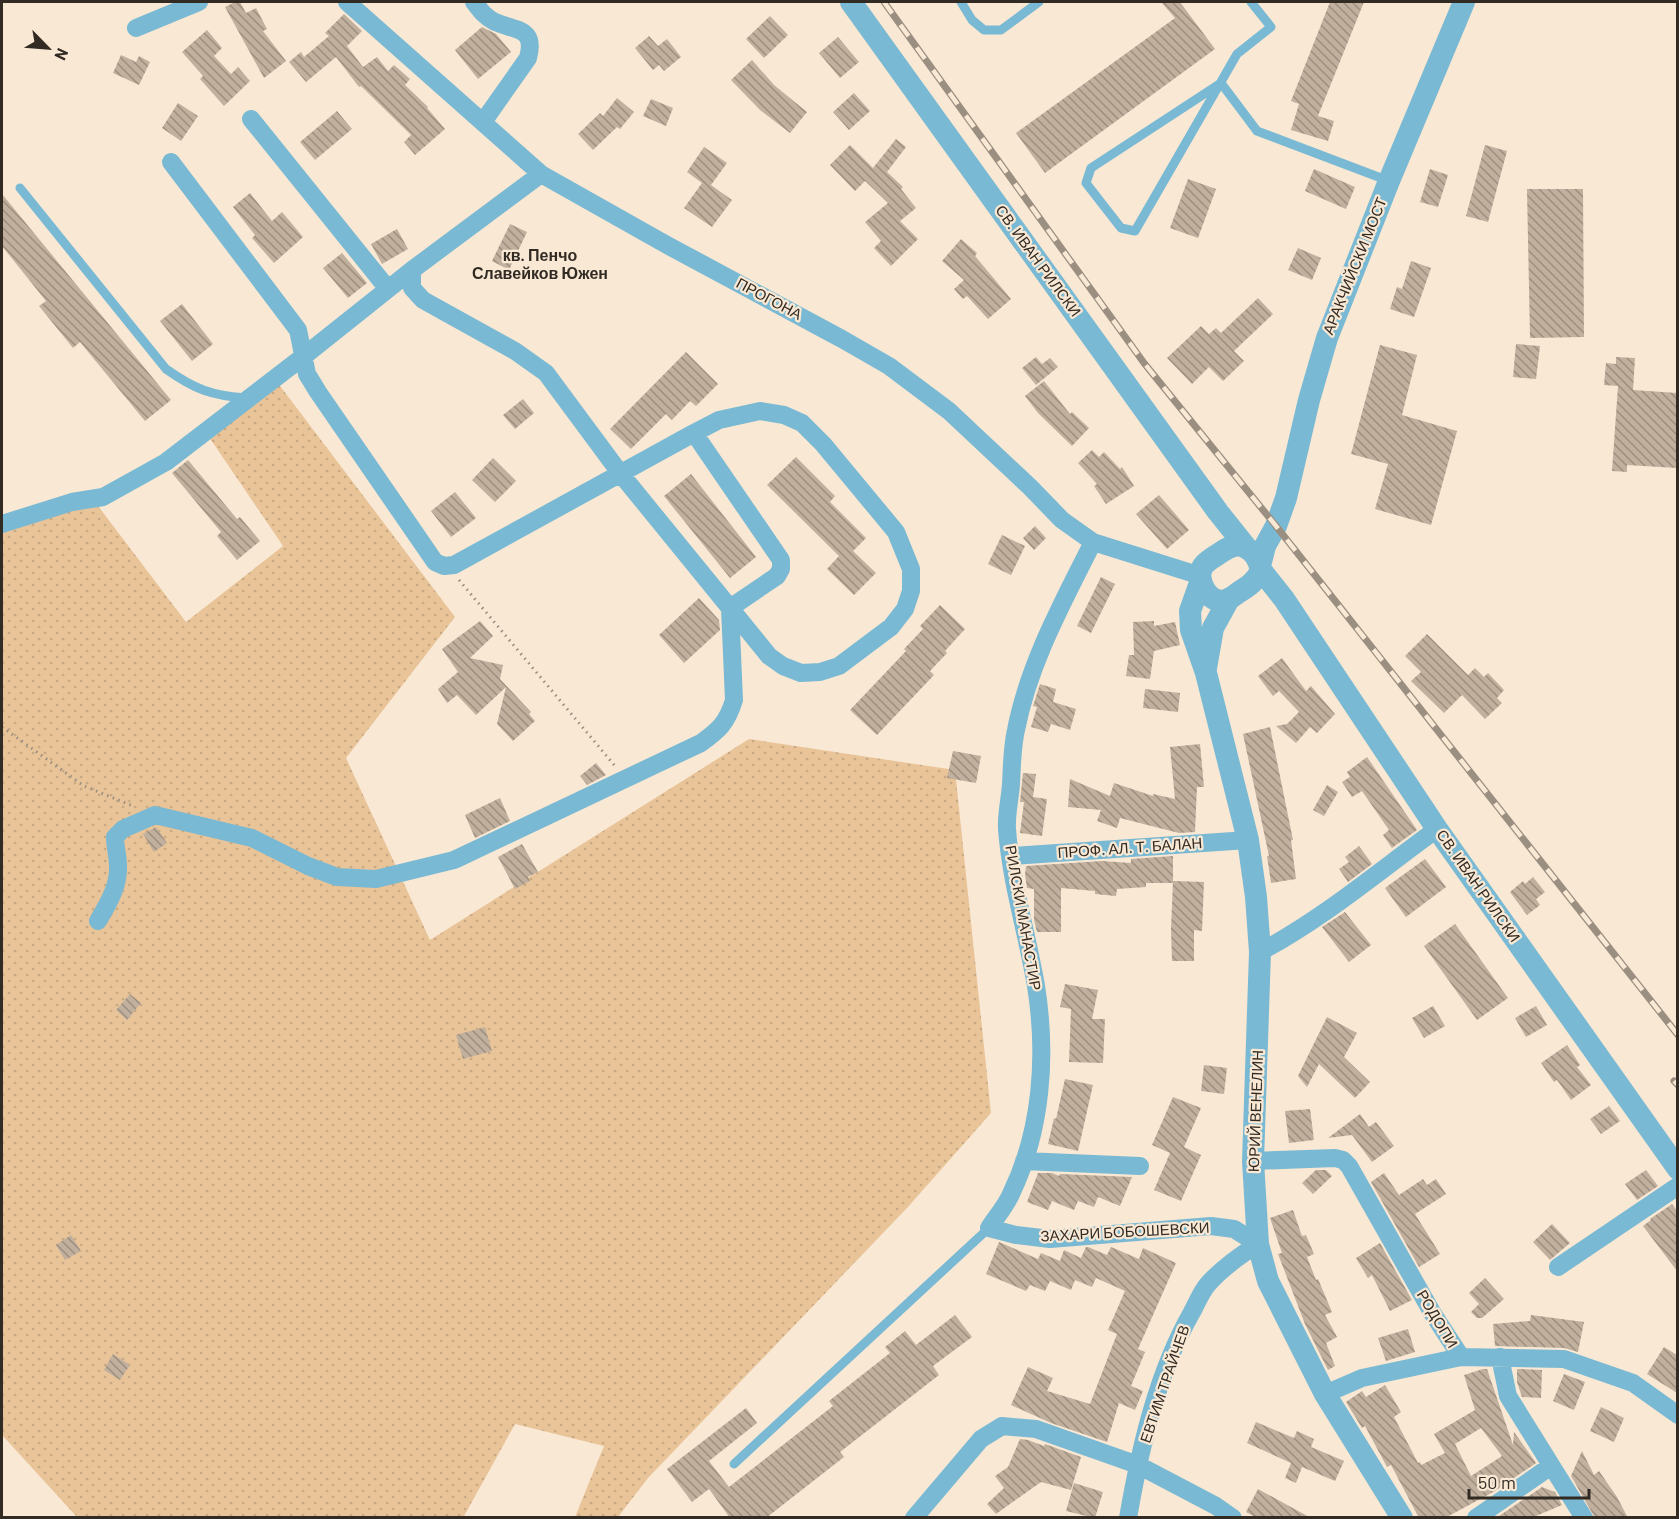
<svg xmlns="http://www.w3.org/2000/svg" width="1679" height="1519" viewBox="0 0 1679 1519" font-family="Barlow,sans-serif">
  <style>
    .green { fill: url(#green-dots) }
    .building { fill: url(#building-back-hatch); fill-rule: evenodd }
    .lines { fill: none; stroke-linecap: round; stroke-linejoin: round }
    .path { stroke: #9a8e80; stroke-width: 3; stroke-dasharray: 1.5 4.5; stroke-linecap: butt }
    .service { stroke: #79b9d3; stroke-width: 9 }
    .minor { stroke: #79b9d3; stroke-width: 18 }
    .tertiary { stroke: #79b9d3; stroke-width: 22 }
    .rail-casing { stroke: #9b8f81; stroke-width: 7 }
    .rail { stroke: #f9e8d4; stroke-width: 4.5; stroke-dasharray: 14; stroke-linecap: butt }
    .labels { text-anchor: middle; stroke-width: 4.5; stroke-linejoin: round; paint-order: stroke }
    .street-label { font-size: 15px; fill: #322b24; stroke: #f9e8d4 }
    .neighbourhood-label { font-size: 16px; font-weight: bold; fill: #322b24; stroke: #f9e8d4 }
  </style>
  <defs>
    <pattern id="green-dots" width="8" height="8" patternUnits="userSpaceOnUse" patternTransform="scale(1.5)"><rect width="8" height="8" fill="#e9c498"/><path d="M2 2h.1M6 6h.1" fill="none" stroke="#c8a983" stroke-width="1.8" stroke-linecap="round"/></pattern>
    <pattern id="building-back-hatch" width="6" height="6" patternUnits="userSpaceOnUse" patternTransform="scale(1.5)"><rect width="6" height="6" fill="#c1b09d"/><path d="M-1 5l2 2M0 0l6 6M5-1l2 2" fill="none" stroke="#9d8f80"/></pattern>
  </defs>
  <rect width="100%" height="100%" fill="#f9e8d4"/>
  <path class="green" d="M274,378L455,617L346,758L430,940L749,739L955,770L991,1113L907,1208L648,1478L618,1517H575L604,1446L515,1424L463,1518L77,1517L2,1435V524L92,498L186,622L283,546L205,431Z"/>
  <path class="building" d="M235,2H240L246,13L256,8L267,29L263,31L286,61L264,78L225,7Z
    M1161,2H1180L1215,49L1045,173L1016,133L1175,18Z
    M1330,2H1364L1318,116L1334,121L1328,141L1291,130L1299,104L1291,101Z
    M344,14L362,31L347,46L363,67L377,57L388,71L394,65L410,79L405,85L428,107L427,108L445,129L415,155L404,142L411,135L361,86L359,87L336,57L306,82L289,62L301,52L304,57L329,36L325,33Z
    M770,16L788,35L764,58L746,39Z
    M482,27L496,34L511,52L478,79L455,50Z
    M207,30L222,48L214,56L231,74L238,67L250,81L224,106L200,79L203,76L182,52Z
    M649,36L658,46L667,39L681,57L664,71L659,65L653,70L635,48Z
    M838,37L859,62L840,78L819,53Z
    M121,55L136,62L139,56L150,62L139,85L113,73Z
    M752,60L774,85L807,112L790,133L760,110L731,80Z
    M854,93L870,111L849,130L833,112Z
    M617,98L634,112L620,129L617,127L593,150L578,134L600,113L603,116Z
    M651,99L673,108L666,126L643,116Z
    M178,103L198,116L181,141L162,128Z
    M337,111L352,129L315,160L300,142Z
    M896,139L906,147L887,172L903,187L901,189L916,208L900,221L918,239L891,266L874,248L881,241L865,222L888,203L865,181L855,191L830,165L850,145L873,168Z
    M1485,145L1507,151L1488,222L1466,216Z
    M704,147L727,163L711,185L732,200L712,227L684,208L702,183L687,172Z
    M1314,169L1355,187L1346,209L1305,191Z
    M1430,169L1448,175L1438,207L1420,202Z
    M1188,179L1216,189L1198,238L1170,228Z
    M1527,189H1583L1584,337L1530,338Z
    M250,193L272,221L282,212L303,237L274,263L252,238L255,235L233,207Z
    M2,194L171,400L145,421L80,342L73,348L39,306L46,301L2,246Z
    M510,224L527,232L509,270L492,261Z
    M397,229L408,249L382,264L371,244Z
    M961,239L977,253L975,256L1011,299L988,319L967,296L963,299L954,289L964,280L942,261Z
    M1298,248L1321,258L1312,280L1288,270Z
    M342,253L367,283L348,298L323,268Z
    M1411,261L1431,268L1414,317L1390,309L1397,287L1402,289Z
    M1258,298L1273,314L1234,351L1244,361L1223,381L1209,367L1192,384L1167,358L1201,326L1209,334L1216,328L1221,333Z
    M182,304L213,344L192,361L160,321Z
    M1516,344L1540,346L1536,379L1513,377Z
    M1380,345L1417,355L1402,415L1457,431L1431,525L1375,509L1388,464L1351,454Z
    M686,352L718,384L696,406L690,401L672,420L666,414L631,449L610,429Z
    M1036,357L1042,364L1050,358L1058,367L1036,385L1022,368Z
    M1616,357L1635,358L1633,390L1677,393V468L1627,465V472L1612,471L1618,386L1604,385L1606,363L1616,364Z
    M1044,381L1070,414L1072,412L1089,428L1072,446L1038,413L1025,396Z
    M523,399L534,413L515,429L503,415Z
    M1092,450L1099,457L1104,452L1120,469L1122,467L1134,486L1106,504L1094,486L1097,484L1078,463Z
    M796,457L835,496L830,502L866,538L853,551L876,573L854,595L827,569L839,556L767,485Z
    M493,458L516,481L495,502L472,480Z
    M188,460L237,519L240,517L260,541L237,560L217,536L221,532L172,473Z
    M691,474L756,557L730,578L664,496Z
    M455,492L476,518L451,537L431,511Z
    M1159,495L1189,530L1167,549L1136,514Z
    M1035,526L1046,538L1034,550L1023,538Z
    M1002,535L1025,546L1011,575L988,564Z
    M1101,577L1115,584L1091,633L1077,626Z
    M699,598L719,620L720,630L684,663L659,635Z
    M940,605L965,629L945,651L947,653L930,671L934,675L877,735L850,710L906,651L904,649L923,629L920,626Z
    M480,621L493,636L470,658L503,665L500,679L531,712L529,714L535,721L513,741L497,724L506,687L476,715L457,695L447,703L438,689L458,672L442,649Z
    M1154,621V626L1175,622L1180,645L1154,651L1150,679L1126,676L1129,655H1134L1133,622Z
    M1427,634L1468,675L1475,668L1484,677L1488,673L1504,690L1497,698L1502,703L1485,719L1462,695L1444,713L1411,681L1421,672L1405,656Z
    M1282,658L1306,691L1311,686L1335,714L1317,733L1310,727L1296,743L1276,726L1287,724L1299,712L1279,691L1273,696L1258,676Z
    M1040,684L1056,689L1053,702L1076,709L1070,730L1051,724L1048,732L1031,727L1037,707L1033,706Z
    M1145,689L1180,693L1178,712L1143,708Z
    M1270,727L1293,840H1291L1296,879L1271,883L1267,856H1269L1243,734Z
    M1200,744L1204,787H1197L1195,832L1179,833L1120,818L1117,828L1097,821L1101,810L1068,807L1070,779L1110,796L1114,783L1153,796V794L1175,799L1170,747Z
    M953,751L981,756L976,783L947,778Z
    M1367,757L1417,830L1392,848L1383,835L1389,830L1362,791L1352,797L1342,782L1350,777L1347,772Z
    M596,763L606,775L587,785L580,776Z
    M1023,773L1036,774L1033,797L1047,799L1042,836L1020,833L1024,802H1020Z
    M1327,785L1338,792L1324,816L1313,810Z
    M500,798L510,821L475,838L465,815Z
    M156,827L167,843L154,852L143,834Z
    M522,844L538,872L528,877L530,881L515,889L498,857Z
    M1359,846L1372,864L1348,882L1339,869L1349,862L1345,857Z
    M1173,856V883H1146V887L1117,889L1116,896L1095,894V891L1061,888V932H1037L1034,920V889L1027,888L1025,875L1026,866L1102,861L1131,863V859Z
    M1425,859L1446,887L1406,917L1385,888Z
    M1533,877L1545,892L1536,899L1540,905L1527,915L1510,892L1523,881L1525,884Z
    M1173,881L1204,882L1202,931L1194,930V961H1172L1171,929Z
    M1345,912L1371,945L1349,962L1322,927Z
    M1455,924L1508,998L1477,1020L1424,946Z
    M1065,984L1098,990L1092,1019H1105L1103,1063L1069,1062L1071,1009L1060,1007Z
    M130,994L141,1003L127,1020L116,1010Z
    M1433,1006L1445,1026L1424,1038L1412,1018Z
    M1536,1006L1547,1025L1526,1037L1515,1018Z
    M1327,1017L1357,1033L1344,1057L1370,1082L1355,1098L1319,1064L1307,1087L1298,1076Z
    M485,1027L492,1051L463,1059L456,1035Z
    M1567,1045L1580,1065L1577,1067L1591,1085L1571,1100L1557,1080L1554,1082L1541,1063Z
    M1204,1065L1227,1068L1224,1094L1201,1091Z
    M1065,1079L1093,1085L1078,1151L1048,1144L1054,1118L1056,1119Z
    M1173,1097L1201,1108L1184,1147L1201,1155L1181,1201L1154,1190L1170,1153L1152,1145Z
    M1609,1106L1620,1121L1601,1134L1590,1119Z
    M1310,1109L1314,1140L1289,1143L1285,1111Z
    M1360,1114L1369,1127L1376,1122L1394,1146L1372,1162L1352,1135L1328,1138Z
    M1316,1170H1326L1332,1176L1313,1194L1302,1183Z
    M1646,1170L1658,1186L1637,1200L1625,1184Z
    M1038,1173H1052L1059,1176L1060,1174L1132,1177L1120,1206L1098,1197L1094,1207L1078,1201L1074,1210L1052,1201L1048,1210L1027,1202Z
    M1384,1173L1399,1195L1423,1179L1427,1185L1436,1179L1446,1194L1415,1214L1440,1254L1419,1267L1371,1182Z
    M1672,1204L1677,1211V1271L1643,1226L1651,1220L1650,1219Z
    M1293,1210L1302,1236L1306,1235L1314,1254L1307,1257L1316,1280L1318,1279L1332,1312L1325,1315L1337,1337L1326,1343L1335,1366L1328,1370L1305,1324L1278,1254L1282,1253L1270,1218Z
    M1552,1224L1570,1243L1550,1260L1533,1242Z
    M71,1235L81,1251L65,1260L56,1245Z
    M999,1242L1038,1259L1041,1253L1060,1261L1064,1250L1081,1258L1086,1247H1088L1107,1255L1111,1247L1139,1259L1143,1248L1176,1263L1138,1349L1145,1352L1131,1386L1143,1391L1135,1410L1119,1403L1107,1442L1051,1423L1011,1405L1028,1367L1053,1378L1047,1391L1090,1404L1117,1334L1108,1330L1125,1291L1096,1278L1092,1287L1075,1280L1071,1290L1050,1281L1045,1291L1030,1285L1026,1291L986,1274Z
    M1380,1243L1412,1300L1390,1311L1372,1275L1368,1278L1356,1258Z
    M1485,1278L1504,1299L1482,1318H1477L1471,1312L1479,1304L1469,1293Z
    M955,1315L972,1337L933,1366L939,1375L840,1452L844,1457L766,1518H730L709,1489L692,1502L667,1469L746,1408L757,1423L709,1461L729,1487L833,1406L829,1401L890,1353L885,1347L905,1331L916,1345Z
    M1531,1315L1584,1322L1578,1352L1564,1348L1495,1346L1493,1324L1530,1321Z
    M1408,1329L1415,1352L1386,1361L1378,1338Z
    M1664,1347L1677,1355V1393L1647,1374Z
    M113,1354L130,1365L120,1380L104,1370Z
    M1483,1369H1487L1513,1445L1514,1432L1536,1463L1495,1491L1445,1518H1419L1391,1465L1387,1467L1365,1426L1362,1428L1346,1402L1362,1391L1366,1397L1385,1385L1401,1412L1394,1417L1418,1463L1420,1462L1421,1465L1445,1453L1434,1434L1475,1410L1464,1375ZM1481,1428L1502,1456L1471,1476L1455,1444Z
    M1517,1369L1542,1370L1541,1398L1522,1397L1517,1382Z
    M1564,1374L1585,1382L1574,1410L1553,1401Z
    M1601,1407L1624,1418L1614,1442L1590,1431Z
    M1256,1422L1294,1438L1297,1431L1314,1439L1311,1447L1344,1461L1335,1481L1302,1467L1296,1483L1285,1478L1291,1463L1247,1443Z
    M1020,1439L1028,1440L1044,1446L1045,1444L1081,1457L1071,1490L1041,1482L996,1514L987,1504L1004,1488L995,1476L1008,1467Z
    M1582,1451L1594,1475L1599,1471L1617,1497L1628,1518H1595L1571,1476Z
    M1074,1483L1103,1492L1095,1518L1066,1511Z
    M1542,1487L1555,1492L1562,1505L1531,1518H1496Z
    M1258,1489L1311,1518H1257L1246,1512Z"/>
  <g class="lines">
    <path class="path" d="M459,580L615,766
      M2,727L84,786L133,806"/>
    <path class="service" d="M961,2L972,20L984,30H1001L1039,2
      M1221,83L1091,168L1086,183L1121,228L1135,231L1237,54L1271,27L1251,2
      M1221,83L1257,131L1389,181
      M20,188L166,369C194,389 212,396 247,398
      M734,1464L989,1228"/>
    <path class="minor" d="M347,2L541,174L667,245L842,339L889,366L949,411L1030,487L1062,520L1093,542L1201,576
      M474,2C480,10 485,17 495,22C517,31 536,28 528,58L483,122
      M136,28L199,2
      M251,119L388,289
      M171,162L298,330L307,374L318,392L435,562L444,566L454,565L694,433
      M412,270V288L423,300L515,351L546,373L620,473L730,608L777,576L781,569V560L694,433L719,420L760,411L784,415L802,423L823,444L896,532L911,569V591L905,609L891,627L839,666L820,672L801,673L783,666L769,656L730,608
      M2,524L72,502L103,497L166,462L304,356L412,270L541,174
      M1093,542C1063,602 1029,663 1016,730C1012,747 1012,766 1011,784C1010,799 1006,815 1007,829C1011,882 1027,933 1036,986C1047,1055 1042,1130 1011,1194C1006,1206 996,1217 989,1228L1016,1235L1050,1239L1211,1226L1234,1229L1258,1244C1239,1256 1222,1268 1208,1284C1201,1292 1197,1303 1192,1312C1157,1373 1140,1449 1128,1518
      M1011,856L1248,840
      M98,921C108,904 119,886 118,866C118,856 115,847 115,837L123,829L155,815L252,838L308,866L337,877L376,879L454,860L701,743C719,730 727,723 734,700L730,608
      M1260,952C1324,918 1379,871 1437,829
      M1024,1161L1140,1166
      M1253,1161L1335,1158L1343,1160L1349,1166L1433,1314L1461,1357
      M1558,1267L1678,1186
      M1500,1357L1508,1396L1584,1518
      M1325,1394L1362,1378L1461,1357L1564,1359L1633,1383L1678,1415
      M914,1518L981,1439L1002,1426L1036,1429L1138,1465L1216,1506L1233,1518
      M1476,1518L1551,1466"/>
    <path class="tertiary" d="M851,2L1218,512L1246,547
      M1238,545C1252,548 1258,557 1261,570C1256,581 1249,586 1239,592C1234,596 1229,600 1222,601C1207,601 1195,579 1203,566C1207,561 1212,558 1217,555C1224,550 1230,546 1238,545Z
      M1260,566L1265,546L1276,526L1286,498L1309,400L1327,338L1389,181L1464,2
      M1261,570L1284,599L1437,829L1678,1169
      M1201,580L1190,611L1191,630L1206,673L1248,840L1256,897L1260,952L1253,1161L1258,1244L1268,1281L1325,1394L1402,1518
      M1206,668L1213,628L1229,599"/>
    <defs>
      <path id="rail" d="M884,2L1144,363L1276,526L1678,1035
        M1674,1081L1678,1085"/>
    </defs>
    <use href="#rail" class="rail-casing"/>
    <use href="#rail" class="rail"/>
  </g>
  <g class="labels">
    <g class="street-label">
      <text transform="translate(1038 261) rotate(54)" y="5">СВ. ИВАН РИЛСКИ</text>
      <text transform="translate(1355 266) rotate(-68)" y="5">АРАКЧИЙСКИ МОСТ</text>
      <text transform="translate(769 299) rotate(28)" y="5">ПРОГОНА</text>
      <text transform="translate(1130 848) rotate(-4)" y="5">ПРОФ. АЛ. Т. БАЛАН</text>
      <text transform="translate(1478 886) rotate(55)" y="5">СВ. ИВАН РИЛСКИ</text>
      <text transform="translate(1023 918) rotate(80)" y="5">РИЛСКИ МАНАСТИР</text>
      <text transform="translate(1256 1111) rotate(-88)" y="5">ЮРИЙ ВЕНЕЛИН</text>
      <text transform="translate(1125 1232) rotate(-3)" y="5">ЗАХАРИ БОБОШЕВСКИ</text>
      <text transform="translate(1437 1319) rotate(59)" y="5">РОДОПИ</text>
      <text transform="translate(1165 1384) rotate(-71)" y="5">ЕВТИМ ТРАЙЧЕВ</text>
    </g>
    <g class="neighbourhood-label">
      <text x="540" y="261">кв. Пенчо<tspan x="540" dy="18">Славейков Южен</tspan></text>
    </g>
  </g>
  <rect width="1679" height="1519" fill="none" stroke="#322b24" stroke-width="6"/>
  <g transform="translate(48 48) rotate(115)" stroke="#f9e8d4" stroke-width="4.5" paint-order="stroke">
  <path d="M0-4.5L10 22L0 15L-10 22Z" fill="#322b24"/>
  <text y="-9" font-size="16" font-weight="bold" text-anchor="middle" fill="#322b24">N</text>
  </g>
  <path d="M1469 1489v9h120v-9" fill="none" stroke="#322b24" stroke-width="3"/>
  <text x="1478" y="1489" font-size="18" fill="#322b24" stroke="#f9e8d4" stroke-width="4.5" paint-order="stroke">50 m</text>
</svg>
